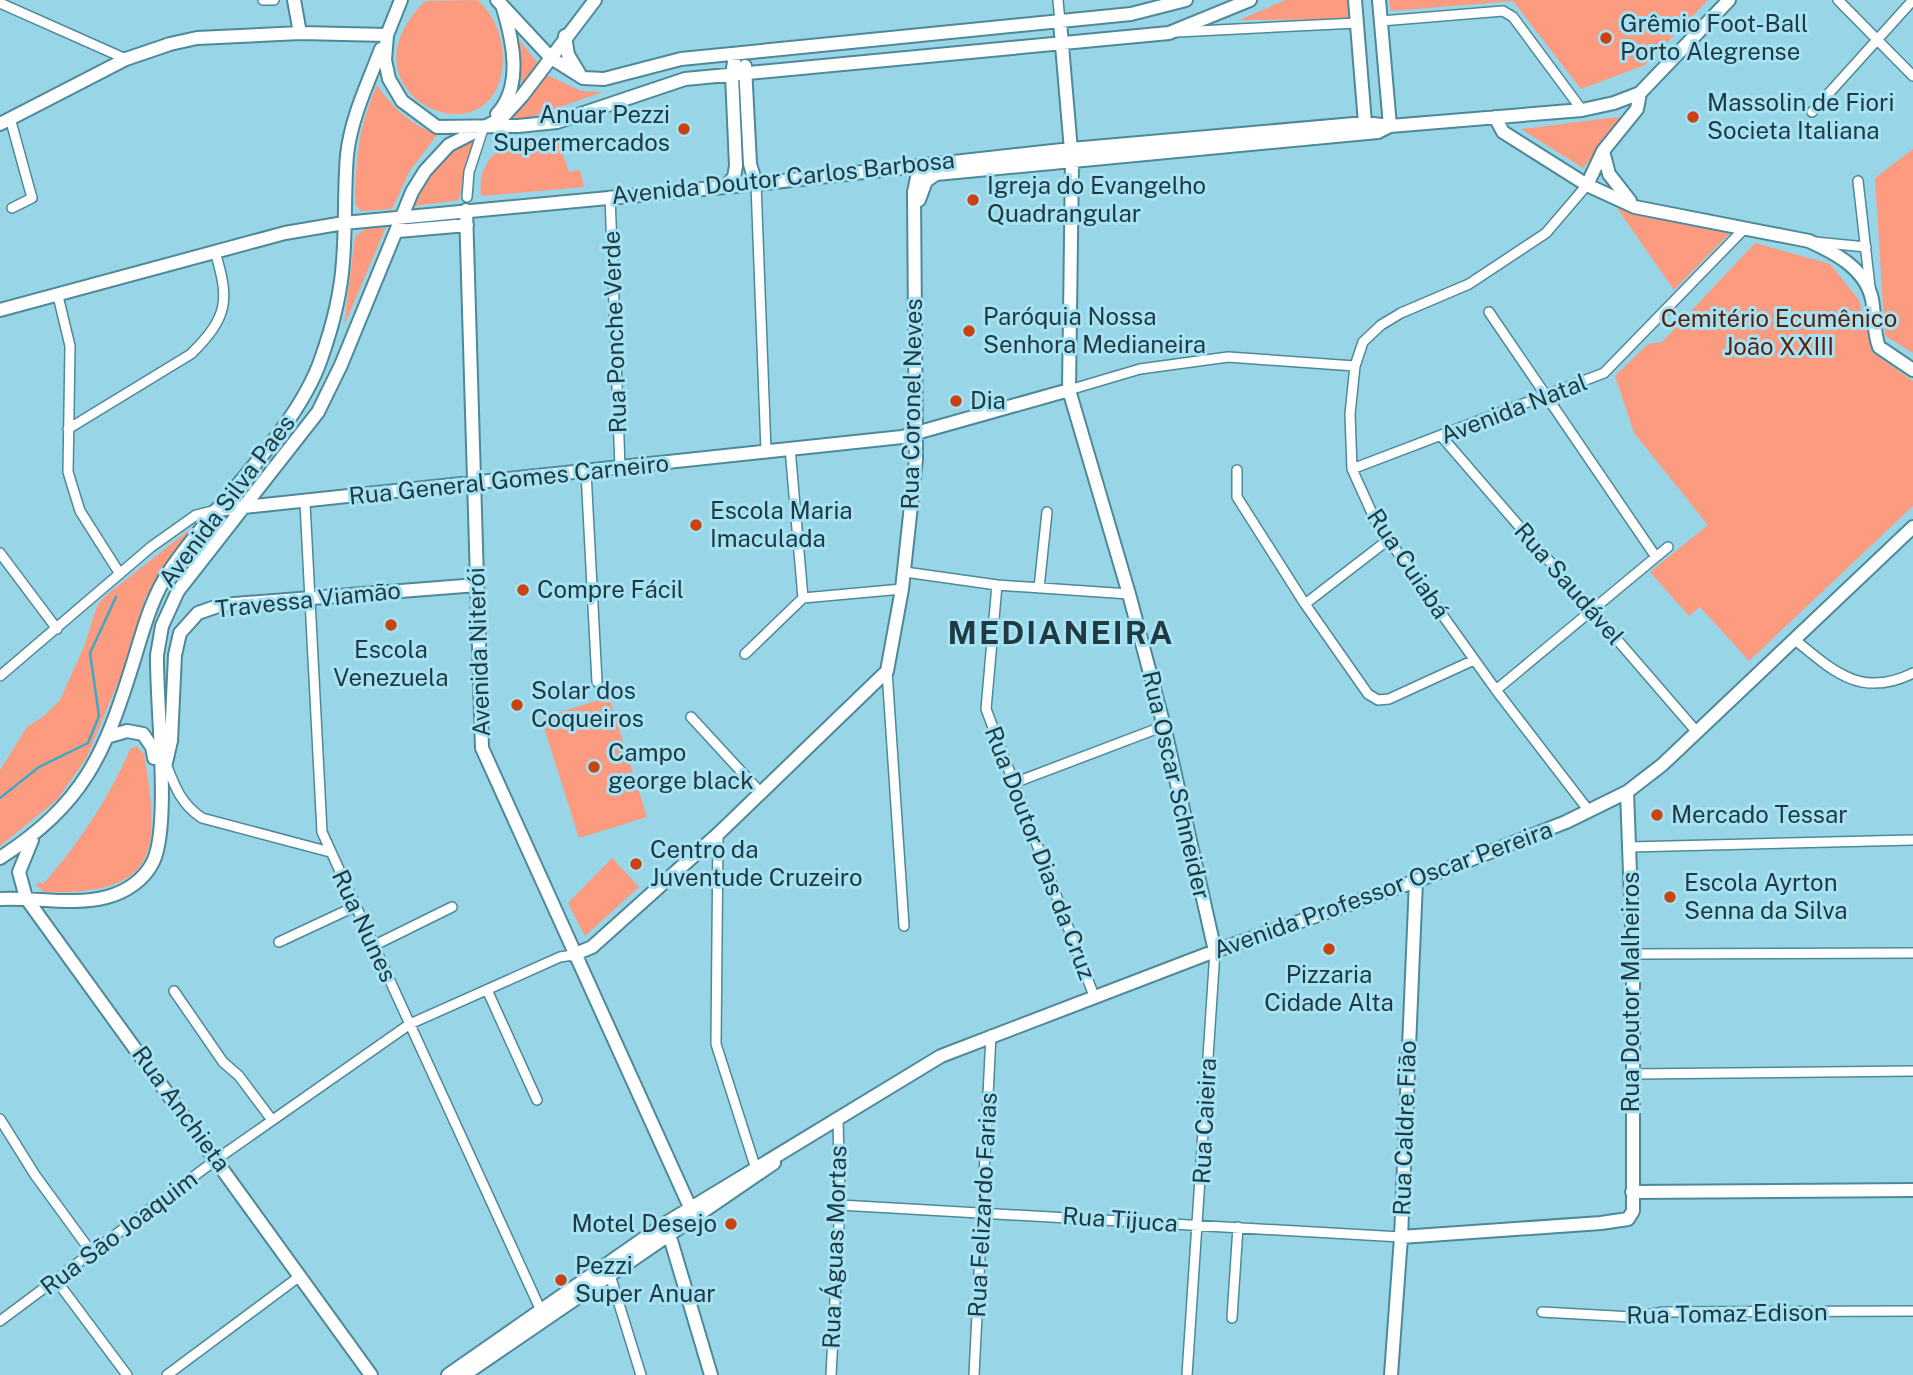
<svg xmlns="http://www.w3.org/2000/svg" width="1913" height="1375" viewBox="0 0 1913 1375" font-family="'Public Sans',sans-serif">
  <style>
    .green { fill: #fc9b7f }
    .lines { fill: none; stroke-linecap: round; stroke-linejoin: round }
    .stream { stroke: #3ea9c4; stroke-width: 2.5 }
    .street-casing { stroke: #4d8999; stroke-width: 12 }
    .secondary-casing { stroke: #4d8999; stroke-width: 16 }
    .street { stroke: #fff; stroke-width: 9 }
    .secondary { stroke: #fff; stroke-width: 12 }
    .poi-dot { fill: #c94211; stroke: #a5e2f4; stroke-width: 2.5 }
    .labels { text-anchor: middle; stroke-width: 6; stroke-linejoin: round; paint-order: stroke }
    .poi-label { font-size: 24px; fill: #213a41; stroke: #a5e2f4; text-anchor: start }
    .street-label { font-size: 24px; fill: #213a41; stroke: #a5e2f4 }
    .park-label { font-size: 24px; fill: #5c1e0b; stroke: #a5e2f4 }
    .district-label { font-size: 32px; font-weight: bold; letter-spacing: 2px; fill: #213a41; stroke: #a5e2f4 }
  </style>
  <rect width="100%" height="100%" fill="#98d5e6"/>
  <path class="green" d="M477,0C493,13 503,37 503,57C502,170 330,96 425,1Z
    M1286,0H1351L1353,19L1239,20Z
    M1389,0H1708L1645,65L1581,89L1513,1L1391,11Z
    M520,41L540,66L521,89Z
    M545,74L581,91L603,92L531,117L509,120Z
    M377,85C393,109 410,123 437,135L409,172L392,209L361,211L355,204C356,156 358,130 377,85Z
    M1618,117L1621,123L1583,168L1521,129Z
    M556,135L569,172L580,170L584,187L481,196C476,146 518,141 556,135Z
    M472,136L477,139L465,171L459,200L415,206C428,176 443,153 472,136Z
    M1913,149V353L1885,336L1875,178Z
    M1617,208L1730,233L1674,290Z
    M386,227L344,326L355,237L365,229Z
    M1755,243L1830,264L1859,300L1872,352L1913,381V506L1749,661L1700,607L1689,616L1650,572L1708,525L1634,433L1615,376L1648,344L1662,342Z
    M199,522L145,598L126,663L87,757L57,800L0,846V770L27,727L44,716L60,700L85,644L97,606L104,597Z
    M609,697L647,817L579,838L541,718Z
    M136,746L144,754C161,853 158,895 44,892L36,885L39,882L43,884C76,848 112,793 130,749Z
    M612,858L639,887L585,936L568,903Z"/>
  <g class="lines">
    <path class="stream" d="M0,798L39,767L88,743L99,716L90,653L116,597"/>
    <defs>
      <path id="street" d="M263,0H274
        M1058,0L1060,22
        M1838,0L1913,76
        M0,3L126,59
        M1381,21L1503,11L1513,17L1582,110
        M1177,32L1357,23
        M1812,112L1913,0
        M10,118L32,198L12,208
        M1858,181L1870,287
        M756,184L766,451
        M1587,185L1546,233L1469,284L1401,313L1381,325L1363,342L1355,366L1350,414L1352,469L1376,522L1496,690L1589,811
        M610,196L620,467
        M467,197L469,172L484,126
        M1815,242L1866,247
        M58,296L70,346L68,472L80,511L120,574
        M1489,312L1656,557
        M1069,390L1140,369L1228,357L1355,366
        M68,429L191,354C228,317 230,301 215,252
        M1442,437L1696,731
        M790,448L803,598
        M1352,469L1604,373L1745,228
        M1237,470V497L1305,604L1368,694L1378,700L1389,699L1474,660
        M586,472L597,682
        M305,503L322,832L542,1313
        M0,553L57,629
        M905,572L997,585L1129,594
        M997,585L986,709L1094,996
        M1039,588L1047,512
        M1305,604L1388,540
        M1794,639C1833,671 1861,699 1913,673
        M745,654L803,598L902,589
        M887,671L904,926
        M0,676L151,547L196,515L216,510
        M1496,690L1668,547
        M691,717L761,793
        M166,764C175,787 181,804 202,818L330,852
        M1014,783L1164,726
        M718,834L716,1044L755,1166
        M1630,847L1913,840
        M279,942L354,907
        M373,946L452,907
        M1633,954L1913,953
        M174,991L223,1062L239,1076L272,1120
        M488,992L537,1100
        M1632,1074L1913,1071
        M0,1119L35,1175L92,1253
        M840,1205L1401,1237
        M610,1275L641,1375
        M56,1280L127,1375
        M1542,1312L1632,1317L1664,1312L1913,1311
        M1232,1318L1238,1227
        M0,1321L217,1159L410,1024L560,957L573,955
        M167,1375L300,1276
        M831,1375L840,1205L838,1119
        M974,1375L991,1035
        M1187,1375L1215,951"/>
      <path id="secondary" d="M294,0L300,33
        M401,0L387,35L385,60L389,79L402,101L437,127L518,126L557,122L685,79L1169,33L1250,0
        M497,0L551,58L583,78L604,79L681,59L1131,14L1186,0
        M1355,0L1365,123
        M1379,0L1390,126
        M1060,22L1072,162L1069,390L1129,594L1164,726L1215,951
        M565,36L568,55L579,73
        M745,66L750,164L756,184
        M497,114C523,86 513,41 503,8
        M1495,117L1503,132L1587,185L1635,207L1809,241C1835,253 1865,268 1872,299C1875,315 1873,332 1879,347L1913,370
        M0,124L126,59L170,44L197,38L300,33L387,35
        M1603,151L1609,174L1630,201
        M1587,185L1603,151L1637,109L1640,93
        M726,186L734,177L736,166L732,75L735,55
        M919,200L926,181L936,174L1378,132L1390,126
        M466,210L482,748L694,1216
        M398,231L467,225
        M0,310L285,233L344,223L756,184L1071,149L1365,123L1390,126L1582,110L1614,103L1640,93L1729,0
        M216,510L902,437L1069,390
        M110,736L127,731L143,734L152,747L154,758
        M164,771L171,741L175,655L180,633L198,613L221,605L477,585
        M32,840L19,872L26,898L371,1375
        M0,858C84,803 104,756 133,663C143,631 151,598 170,570C213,506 297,430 321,359C332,328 341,294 343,261C346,226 344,190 347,155C351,118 368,83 381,49
        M0,899C34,897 74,906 107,897C126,892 144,880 153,862C171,825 156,703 157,655L162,626L178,591L318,412L341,365L412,192L425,171L449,145L502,118L522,96L595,0
        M573,955L592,947L718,834L887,671L902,589L916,459L914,192L918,173L924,164
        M1632,1192L1913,1190
        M667,1227L711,1375
        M1401,1237L1601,1223L1628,1219L1633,1211V954L1627,792
        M448,1375L666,1223L941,1056L1215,951L1416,881L1566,822L1627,792L1662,765L1913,527
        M464,1375L774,1163
        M1391,1375L1401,1237L1416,881"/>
    </defs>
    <use href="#street" class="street-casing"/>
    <use href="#secondary" class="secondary-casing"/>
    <use href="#street" class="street"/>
    <use href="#secondary" class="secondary"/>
  </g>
  <g class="poi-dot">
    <circle cx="1606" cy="38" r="7"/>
    <circle cx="1693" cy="117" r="7"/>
    <circle cx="684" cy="129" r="7"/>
    <circle cx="973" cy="200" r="7"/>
    <circle cx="969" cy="331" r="7"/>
    <circle cx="956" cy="401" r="7"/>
    <circle cx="696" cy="525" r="7"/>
    <circle cx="523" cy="590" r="7"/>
    <circle cx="391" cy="625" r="7"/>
    <circle cx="517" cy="705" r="7"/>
    <circle cx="594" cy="767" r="7"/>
    <circle cx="1657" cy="815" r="7"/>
    <circle cx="636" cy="864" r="7"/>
    <circle cx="1670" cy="897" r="7"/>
    <circle cx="1329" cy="949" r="7"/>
    <circle cx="731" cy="1224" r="7"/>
    <circle cx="561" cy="1280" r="7"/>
  </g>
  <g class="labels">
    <g class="poi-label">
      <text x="1620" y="32">Grêmio Foot-Ball<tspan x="1620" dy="28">Porto Alegrense</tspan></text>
      <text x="1707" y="111">Massolin de Fiori<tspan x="1707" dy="28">Societa Italiana</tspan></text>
      <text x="670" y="123" text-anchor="end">Anuar Pezzi<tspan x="670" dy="28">Supermercados</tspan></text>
      <text x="987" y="194">Igreja do Evangelho<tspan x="987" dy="28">Quadrangular</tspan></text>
      <text x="983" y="325">Paróquia Nossa<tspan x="983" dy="28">Senhora Medianeira</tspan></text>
      <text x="970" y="409">Dia</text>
      <text x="710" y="519">Escola Maria<tspan x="710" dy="28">Imaculada</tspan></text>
      <text x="537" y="598">Compre Fácil</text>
      <text x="391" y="658" text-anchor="middle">Escola<tspan x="391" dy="28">Venezuela</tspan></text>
      <text x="531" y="699">Solar dos<tspan x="531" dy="28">Coqueiros</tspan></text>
      <text x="608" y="761">Campo<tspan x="608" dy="28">george black</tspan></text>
      <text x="1671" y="823">Mercado Tessar</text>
      <text x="650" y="858">Centro da<tspan x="650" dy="28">Juventude Cruzeiro</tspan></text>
      <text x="1684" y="891">Escola Ayrton<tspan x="1684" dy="28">Senna da Silva</tspan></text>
      <text x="1329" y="983" text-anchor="middle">Pizzaria<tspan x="1329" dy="28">Cidade Alta</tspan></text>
      <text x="717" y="1232" text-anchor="end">Motel Desejo</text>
      <text x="575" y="1274">Pezzi<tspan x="575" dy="28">Super Anuar</tspan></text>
    </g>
    <g class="street-label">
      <text transform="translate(783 178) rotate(-6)" y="8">Avenida Doutor Carlos Barbosa</text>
      <text transform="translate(615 332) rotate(-92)" y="8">Rua Ponche Verde</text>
      <text transform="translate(912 404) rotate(-89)" y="8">Rua Coronel Neves</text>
      <text transform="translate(1514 409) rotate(-21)" y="8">Avenida Natal</text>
      <text transform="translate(509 480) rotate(-6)" y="8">Rua General Gomes Carneiro</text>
      <text transform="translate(227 501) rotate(-53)" y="8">Avenida Silva Paes</text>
      <text transform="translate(1408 564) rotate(56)" y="8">Rua Cuiabá</text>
      <text transform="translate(1569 584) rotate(49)" y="8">Rua Saudável</text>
      <text transform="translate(308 600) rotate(-6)" y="8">Travessa Viamão</text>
      <text transform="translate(479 652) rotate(-92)" y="8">Avenida Niterói</text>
      <text transform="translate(1176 785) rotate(77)" y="8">Rua Oscar Schneider</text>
      <text transform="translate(1040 853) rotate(69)" y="8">Rua Doutor Dias da Cruz</text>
      <text transform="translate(1383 890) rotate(-20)" y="8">Avenida Professor Oscar Pereira</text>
      <text transform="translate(364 926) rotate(65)" y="8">Rua Nunes</text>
      <text transform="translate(1631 992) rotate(-90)" y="8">Rua Doutor Malheiros</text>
      <text transform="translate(181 1109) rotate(54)" y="8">Rua Anchieta</text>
      <text transform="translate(1205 1121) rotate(-87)" y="8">Rua Caieira</text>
      <text transform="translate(1405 1128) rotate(-88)" y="8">Rua Caldre Fião</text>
      <text transform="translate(983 1205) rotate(-87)" y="8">Rua Felizardo Farias</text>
      <text transform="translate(1120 1220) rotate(4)" y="8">Rua Tijuca</text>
      <text transform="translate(119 1233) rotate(-37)" y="8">Rua São Joaquim</text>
      <text transform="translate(835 1247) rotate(-88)" y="8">Rua Águas Mortas</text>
      <text transform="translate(1727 1314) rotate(-1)" y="8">Rua Tomaz Edison</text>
    </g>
    <g class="park-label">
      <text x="1779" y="327">Cemitério Ecumênico<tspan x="1779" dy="28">João XXIII</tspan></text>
    </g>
    <g class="district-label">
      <text x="1061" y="644">MEDIANEIRA</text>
    </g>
  </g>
</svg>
